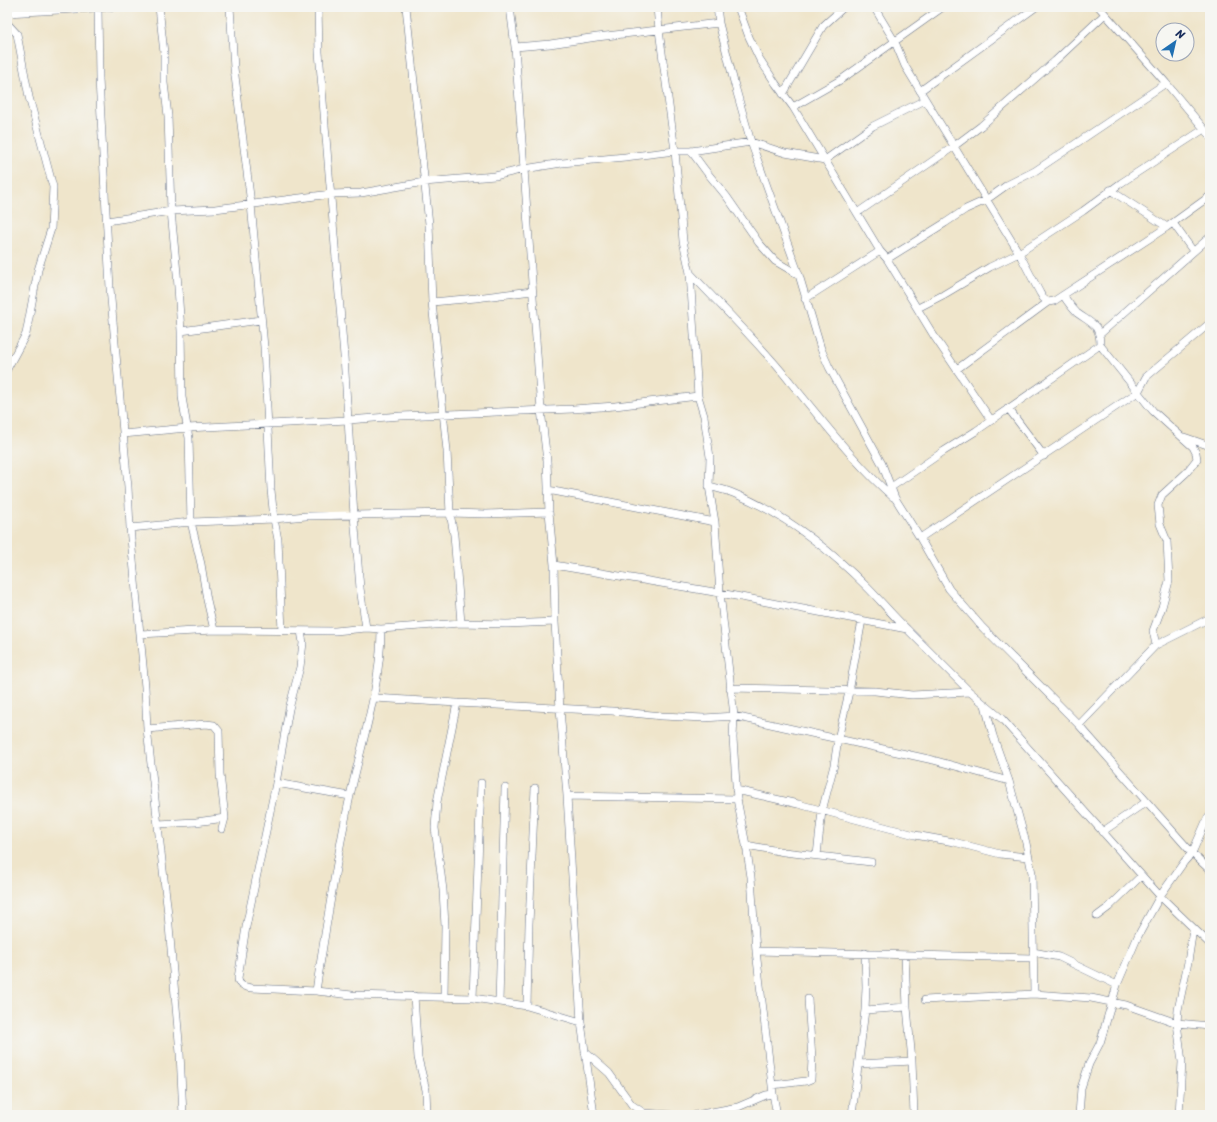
<svg xmlns="http://www.w3.org/2000/svg" width="1217" height="1122" viewBox="0 0 1217 1122" font-family="Sriracha,sans-serif">
  <style>
    .lines { fill: none; stroke-linecap: round; stroke-linejoin: round }
    .minor-casing { stroke: #656f84; stroke-width: 8 }
    .minor { stroke: #fff; stroke-width: 7 }
  </style>
  <rect width="100%" height="100%" fill="#f6f6f2"/>
  <filter id="ink" filterUnits="userSpaceOnUse"><feTurbulence type="fractalNoise" baseFrequency=".025" numOctaves="2"/><feDisplacementMap in="SourceGraphic" scale="8" xChannelSelector="R" yChannelSelector="G"/><feConvolveMatrix kernelMatrix="1 2 1 2 8 2 1 2 1" color-interpolation-filters="sRGB"/></filter>
  <filter id="wash" filterUnits="userSpaceOnUse"><feTurbulence type="fractalNoise" baseFrequency=".012" numOctaves="4" result="noise"/><feDisplacementMap in="SourceGraphic" scale="16" xChannelSelector="R" yChannelSelector="G"/><feGaussianBlur stdDeviation="0.9" result="paint"/><feColorMatrix in="noise" values="0 0 0 0 0 0 0 0 0 0 0 0 0 0 0 0 0 1.4 0 .05"/><feComposite in="paint" operator="in"/></filter>
  <g filter="url(#wash)">
    <rect width="100%" height="100%" fill="#efe5cb"/>
  </g>
  <g filter="url(#ink)">
    <g class="lines">
      <defs>
        <path id="minor" d="M98,7L99,79L110,288L128,487L130,528L145,687L147,729L168,914L180,1053L183,1115
          M159,7L164,53V83L168,116L171,211L177,273L181,331L182,397L189,438L191,522L201,564L207,600L214,630
          M230,7L234,68L251,204L264,347L271,490L274,519L278,540L282,631
          M318,7L319,52L344,356L354,515L360,588L366,628
          M406,7L429,224L432,302L447,451L450,513L454,535L461,623
          M510,7L515,47L524,169L541,410L547,461L549,512L554,565L555,622L560,709L567,796L581,1022L594,1115
          M657,7L659,30L675,151L683,241L690,273L698,396L704,416L710,457L709,486L715,522L720,593L734,716L733,738L737,799L746,845L751,877L756,951L773,1094L777,1115
          M717,7L719,23L735,86L751,142L799,275L821,349L829,367L882,464L895,498L920,538L949,589L982,627L1079,725L1192,853L1210,870
          M738,7L749,37L759,58L776,84L793,107L880,251L887,259L934,336L991,420
          M874,7L895,42L905,66L1019,253L1040,293L1043,298L1048,302L1054,301L1167,227L1210,196
          M1099,7L1166,83L1210,136
          M7,13L111,7
          M7,23L17,34L29,97L53,187L51,229L38,270L26,334L7,369
          M515,47L550,44L597,37L719,23
          M920,91L1036,7
          M783,94L823,26L844,7
          M793,107L842,79L943,7
          M691,151L705,170L727,197L759,243L775,261L799,275
          M1110,190L1167,227
          M857,213L953,147L981,126L1055,61L1105,14
          M107,221L171,211L215,209L331,194L361,193L424,182L495,176L524,169L562,163L625,157L675,151H691L751,142L785,153L825,160L873,126L925,100
          M1173,223L1193,251
          M887,259L945,223L966,209L986,200L1007,185L1035,171L1166,83
          M690,273C724,309 760,344 791,383C824,422 854,463 893,497
          M1063,295C1067,301 1072,308 1077,313C1092,324 1100,324 1100,345L1153,411L1193,447L1196,453L1197,459L1186,473L1162,495L1158,505L1160,524L1167,541L1169,581L1162,607L1153,631L1156,645
          M805,299L880,251
          M432,302L476,298L532,291
          M918,308L943,295L990,267L1019,253L1083,211L1121,183L1204,129
          M181,331L261,320
          M1100,334L1210,237
          M957,369L1048,302
          M1008,408L1044,456
          M123,434L187,428L348,420L401,416L573,409L615,406L698,396
          M1184,437L1210,446
          M709,486C717,488 725,490 733,493C784,513 829,549 867,587C881,601 893,616 907,629
          M890,488L944,451L976,431L1100,345
          M548,490L715,522
          M130,528L191,522L274,519L306,516L450,513L486,514L549,512
          M920,538L1138,392L1146,377L1210,323
          M554,565L720,593L907,629L970,692L1002,719L1160,896L1210,944
          M301,631L303,643L300,667L289,709L276,783L246,927L238,978C238,986 245,987 252,988L316,991L352,995L473,998L527,1006L581,1022
          M140,634L214,630L335,631L366,628L381,629L461,623L506,624L555,622
          M730,688L875,691L912,695L970,692
          M374,698L457,703L612,711L662,716L704,718L734,716L933,760L1009,781
          M985,705L993,736L1009,781L1026,843L1032,873L1034,994
          M1079,725L1156,645L1210,618
          M147,729L206,724L214,725L219,731L220,774L225,818L222,829
          M276,783L350,796
          M736,790L798,804L915,835L954,842L1000,854L1028,857
          M567,796L737,799
          M158,824L196,822L225,818
          M1102,832L1146,802
          M746,845L784,852L871,862
          M817,855L822,811L834,765L838,739L849,692L862,620
          M1097,916L1109,907L1141,876
          M756,951L1033,958
          M1033,952L1059,957L1117,985
          M905,955L907,1007L912,1061L914,1115
          M316,991C326,926 336,861 350,796C362,741 381,686 381,629
          M414,996L418,1058L426,1090L427,1115
          M444,997L445,926L443,890L435,828L437,802L457,703
          M473,998L481,783
          M925,1000L1034,994L1091,998L1126,1005L1177,1023L1210,1026
          M499,1002L505,788
          M527,1006L529,924L535,788
          M865,1010L907,1007
          M585,1052L609,1073L632,1105L644,1113L672,1115
          M859,1064L912,1061
          M772,1085L806,1081L811,1079L812,1059L808,999
          M696,1115L738,1107L766,1095L773,1094
          M852,1115L865,1010L866,987L865,953
          M1079,1115L1081,1088L1089,1064L1100,1043L1117,985L1138,936L1160,896L1184,862L1192,853L1207,819L1210,816
          M1179,1115L1182,1062L1177,1023L1178,1010L1188,962L1193,929"/>
      </defs>
      <use href="#minor" class="minor-casing"/>
      <use href="#minor" class="minor"/>
    </g>
  </g>
  <rect width="1217" height="1122" fill="none" stroke="#f6f6f2" stroke-width="24"/>
  <g transform="translate(1175 42) rotate(34)"><circle r="19" fill="#f6f6f2" stroke="#9ea6b7"/>
  <path d="M0-3L7 15L0 10L-7 15Z" fill="#1f6fb2"/>
  <text y="-6" font-size="11" font-weight="bold" text-anchor="middle" fill="#1b2f5e">N</text>
  </g>
</svg>
